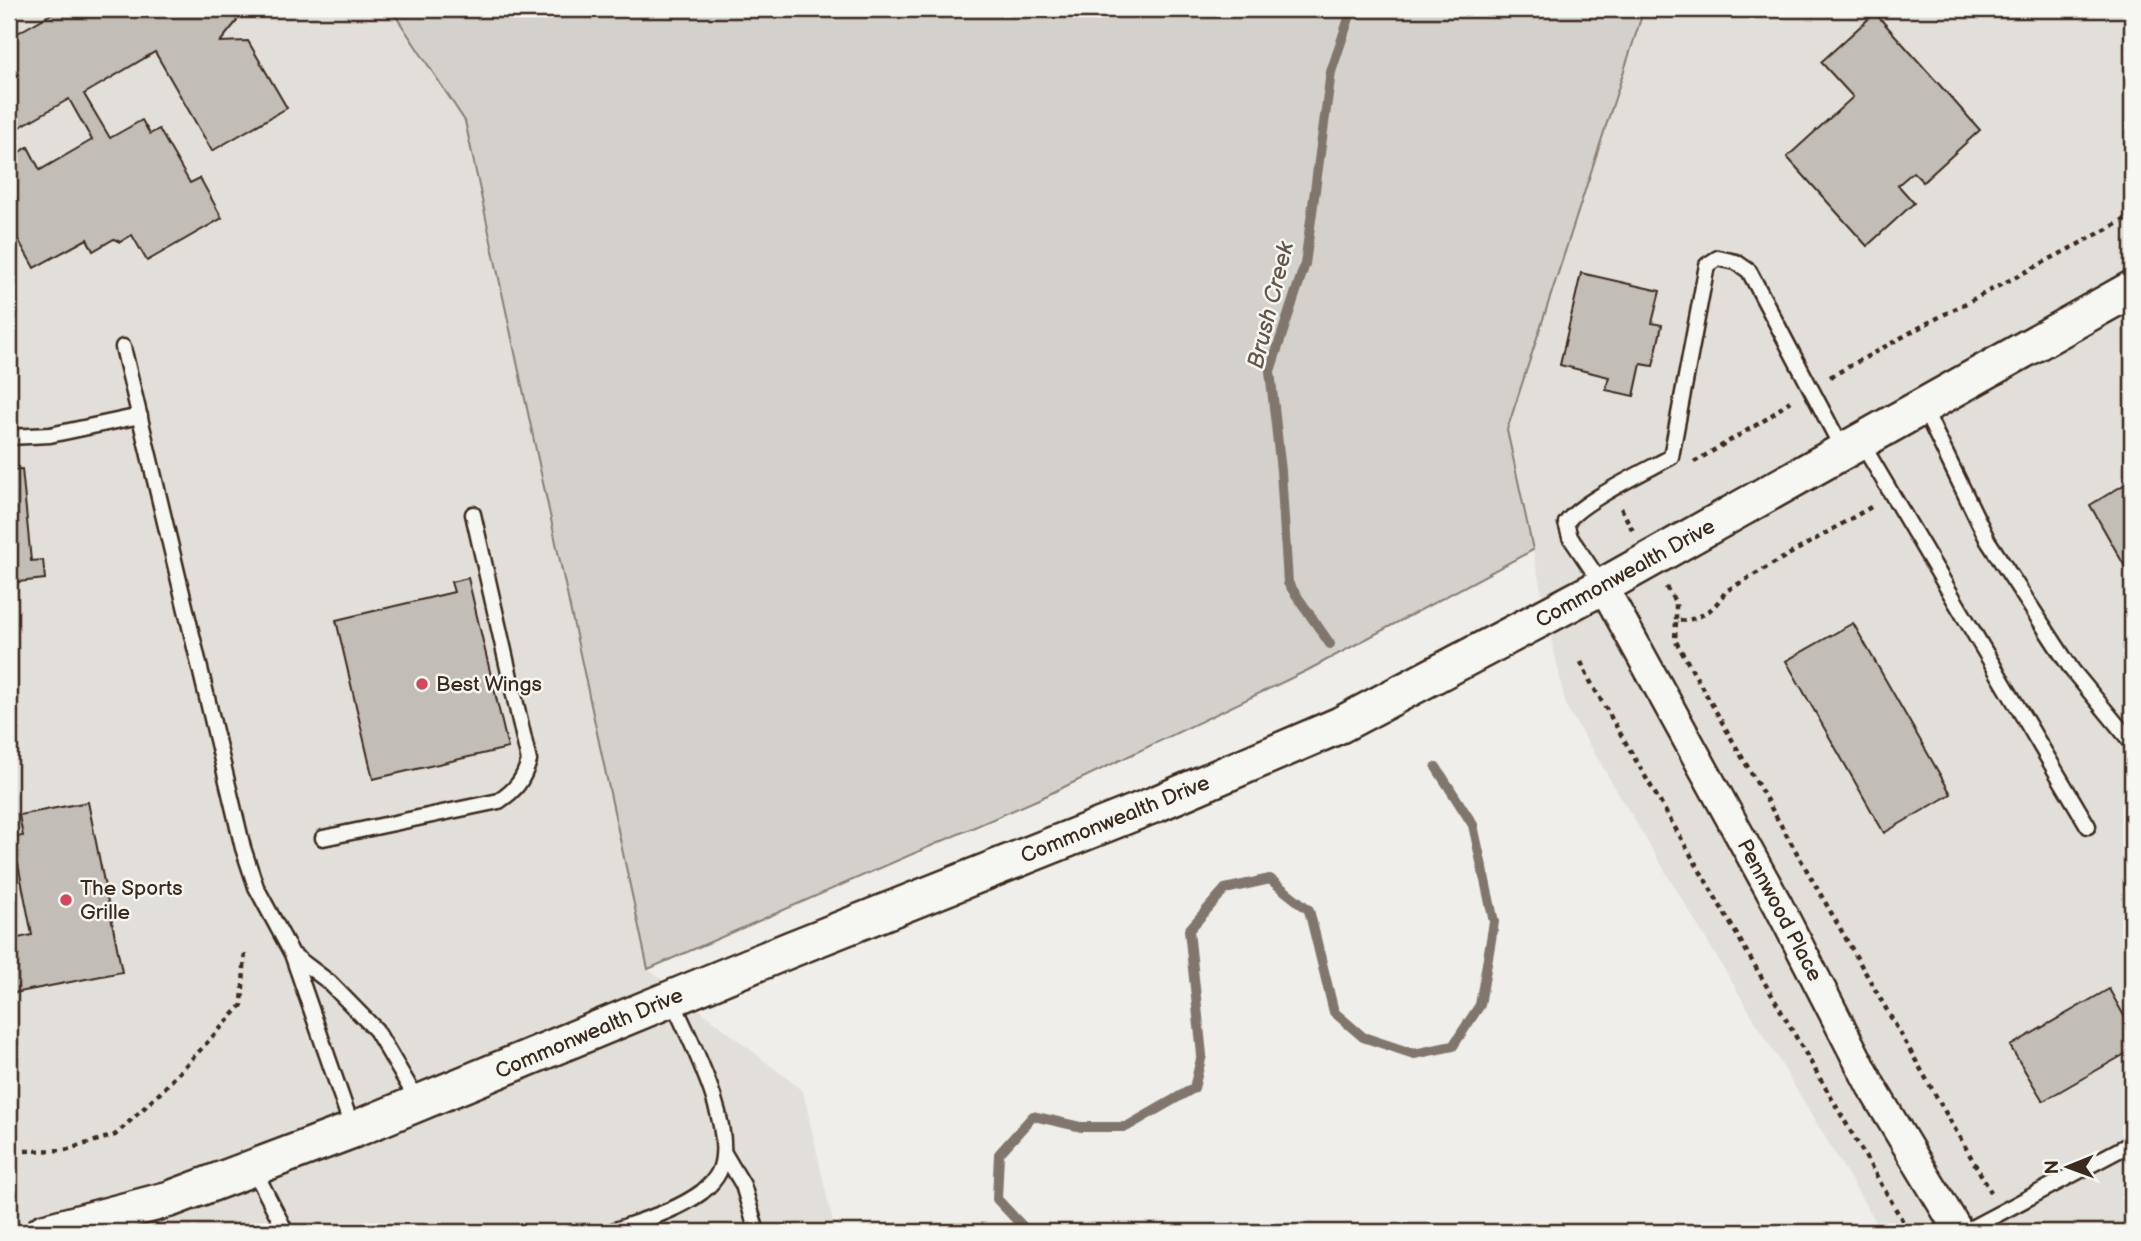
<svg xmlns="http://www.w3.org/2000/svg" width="2141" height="1241" viewBox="0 0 2141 1241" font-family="'Balsamiq Sans',sans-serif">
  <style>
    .built { fill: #e2dfdb }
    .green { fill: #d4d1cc; stroke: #887e75; stroke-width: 2 }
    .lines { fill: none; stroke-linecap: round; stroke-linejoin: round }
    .stream { stroke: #81766d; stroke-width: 10 }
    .building { fill: #c2bdb7; stroke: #3b2a1e; stroke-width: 2 }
    .service-casing { stroke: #3b2a1e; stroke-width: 19 }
    .minor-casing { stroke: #3b2a1e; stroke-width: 33 }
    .tertiary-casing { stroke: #3b2a1e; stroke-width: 40 }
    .path { stroke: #3b2a1e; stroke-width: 4.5; stroke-dasharray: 5 5; stroke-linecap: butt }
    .service { stroke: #f6f6f2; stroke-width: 14 }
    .minor { stroke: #f6f6f2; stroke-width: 28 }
    .tertiary { stroke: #f6f6f2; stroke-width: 35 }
    .poi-dot { fill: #d1495b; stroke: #f6f6f2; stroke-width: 2.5 }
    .labels { text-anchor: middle; stroke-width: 5; stroke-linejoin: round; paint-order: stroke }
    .street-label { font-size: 21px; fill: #3b2a1e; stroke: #f6f6f2 }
    .poi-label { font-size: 21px; fill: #3b2a1e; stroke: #f6f6f2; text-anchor: start }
    .water-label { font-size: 23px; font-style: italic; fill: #64564c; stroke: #f6f6f2 }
  </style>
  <rect width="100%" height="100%" fill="#efeeea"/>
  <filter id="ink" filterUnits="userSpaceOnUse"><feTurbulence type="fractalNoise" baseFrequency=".0143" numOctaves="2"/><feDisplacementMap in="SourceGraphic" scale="14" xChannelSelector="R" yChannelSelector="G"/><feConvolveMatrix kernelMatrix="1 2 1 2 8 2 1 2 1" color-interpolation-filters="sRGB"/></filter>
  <g filter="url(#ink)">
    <path class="built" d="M9,9H391L465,121L648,969L803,1091L835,1232H9Z
      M1644,9H2132V1232H1882L1566,706L1507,430Z"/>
    <path class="green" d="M391,9H1644L1507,430L1533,550L1308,670L1039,799L648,969L465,121Z"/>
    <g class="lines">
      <path class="stream" d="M1330,644L1288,583L1281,471L1270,371L1305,264L1331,72L1352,9
        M1028,1232L997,1199L999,1154L1033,1116L1081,1127H1126L1194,1088L1202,1055L1189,930L1225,889L1270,879L1309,910L1334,1012L1363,1037L1414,1054L1453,1046L1480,1005L1494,922L1473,825L1436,767"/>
    </g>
    <path class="building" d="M60,9H231L237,21L220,42L248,41L287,108L212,151L155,52L84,94L110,138L142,120L150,134L159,129L190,183L200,178L222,218L147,261L132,235L120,242L114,239L93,251L87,239L34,268L9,223V158L28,147L40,170L92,140L69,99L9,133V38Z
      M1875,13L1980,130L1923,182L1913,172L1898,185L1914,203L1867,246L1787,157L1853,97L1821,62Z
      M1581,273L1660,291L1652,323L1662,325L1653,366L1641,364L1634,396L1606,390L1609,377L1560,365Z
      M22,469L31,561L43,560L45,579L9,583V470Z
      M2132,480V579L2090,505Z
      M468,578L508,748L373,779L336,620L454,592L451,582Z
      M1853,623L1951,794L1884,833L1786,661Z
      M88,802L122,972L14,993L9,964V940L32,935L18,864L9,865V838L23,836L19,815Z
      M2109,989L2132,1030V1050L2043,1101L2010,1046Z"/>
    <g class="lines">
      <defs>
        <path id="service" d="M123,347L243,848L256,887L292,954L353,1130
          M1923,407L1988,541L2072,670L2132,743
          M9,437L50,435L140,416
          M1861,442L2088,826
          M1603,586L1570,537L1566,523C1580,502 1646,471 1671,457L1707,265L1718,258L1736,262L1749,271L1843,450
          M323,838L499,801C516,790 523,780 529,761L473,514
          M292,954L329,982L376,1030L419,1103
          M724,1153L743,1185L757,1232
          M253,1168L286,1232
          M609,1232C640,1221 675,1212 702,1192C708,1187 716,1178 719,1172C738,1130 690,1040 672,1000
          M1964,1232L2132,1143"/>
        <path id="minor" d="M1603,586L1778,905L1871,1086L1959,1232"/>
        <path id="tertiary" d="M44,1232L170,1199L353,1130L789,950L1156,804L1340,725L1603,586L2132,289"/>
      </defs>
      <use href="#service" class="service-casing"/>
      <use href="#minor" class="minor-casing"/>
      <use href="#tertiary" class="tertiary-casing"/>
      <path class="path" d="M1830,377L1926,324L2132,216
        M1694,462L1768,418L1790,401
        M1871,507L1726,591C1713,611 1701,620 1676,621L1675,640L1991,1192
        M1621,508L1633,531
        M1666,587L1676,603V621
        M1581,662L1590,681L1909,1232
        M25,1151L65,1150L115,1135L159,1094L242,1005L245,950"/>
      <use href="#service" class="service"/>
      <use href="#minor" class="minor"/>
      <use href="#tertiary" class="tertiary"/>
    </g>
  </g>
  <g class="poi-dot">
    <circle cx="422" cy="684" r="7"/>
    <circle cx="66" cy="900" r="7"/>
  </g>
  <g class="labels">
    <g class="street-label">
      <text transform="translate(1625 573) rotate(-29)" y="7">Commonwealth Drive</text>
      <text transform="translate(1115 819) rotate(-22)" y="7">Commonwealth Drive</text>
      <text transform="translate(1780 910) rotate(62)" y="7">Pennwood Place</text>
      <text transform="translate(589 1033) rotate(-23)" y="7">Commonwealth Drive</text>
    </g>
    <g class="poi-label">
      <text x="436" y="691">Best Wings</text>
      <text x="80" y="895">The Sports<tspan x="80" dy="24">Grille</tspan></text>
    </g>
    <g class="water-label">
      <text transform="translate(1270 305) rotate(-76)" y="8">Brush Creek</text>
    </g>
  </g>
  <rect width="2141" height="1241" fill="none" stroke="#f6f6f2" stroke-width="35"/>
  <rect x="18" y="18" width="2106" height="1206" fill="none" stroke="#3b2a1e" stroke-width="2.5" filter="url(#ink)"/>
  <g transform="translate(2068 1167) rotate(269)" stroke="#f6f6f2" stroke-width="5" paint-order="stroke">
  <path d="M0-5L12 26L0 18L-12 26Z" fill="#3b2a1e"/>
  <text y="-10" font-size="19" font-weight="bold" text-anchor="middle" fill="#3b2a1e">N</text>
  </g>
</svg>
